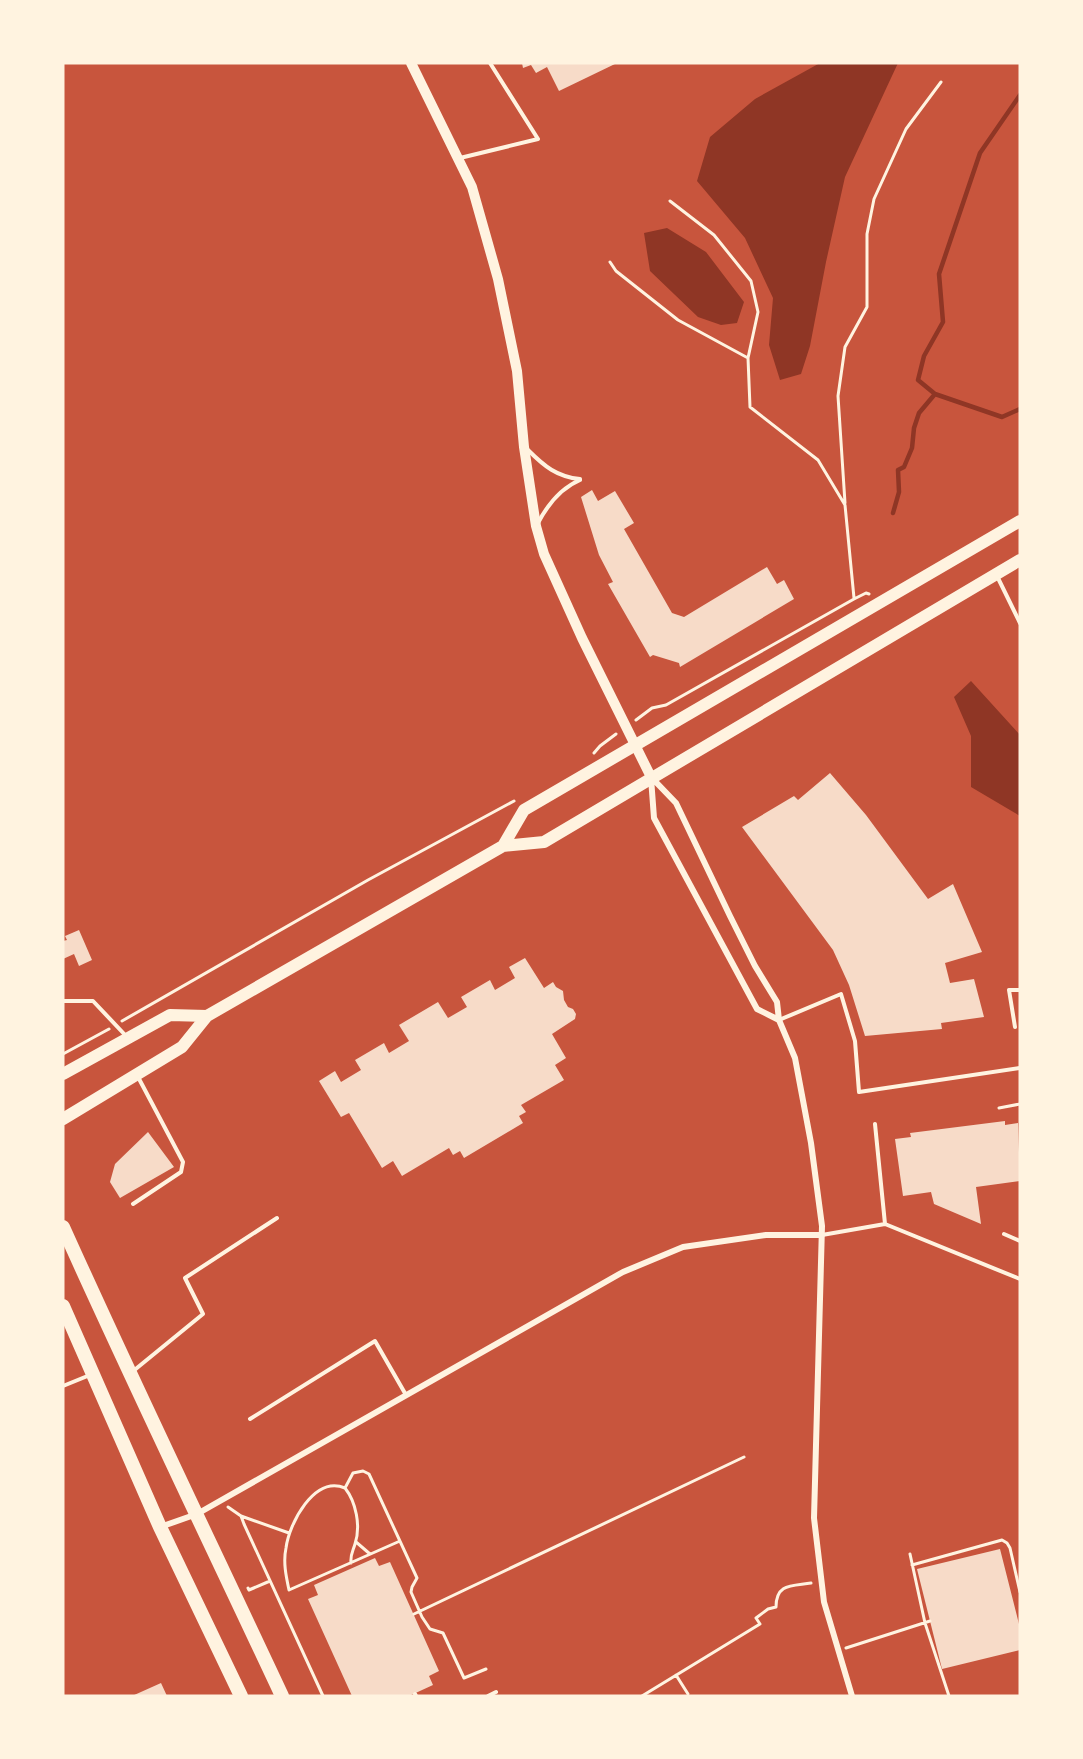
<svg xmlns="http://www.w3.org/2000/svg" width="1083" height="1759" viewBox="0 0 1083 1759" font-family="Figtree,sans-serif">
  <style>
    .water { fill: #8f3625 }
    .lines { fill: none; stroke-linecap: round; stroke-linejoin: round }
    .stream { stroke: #8f3625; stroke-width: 4.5 }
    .building { fill: #f7dbc8 }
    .path { stroke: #fff3e0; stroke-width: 3 }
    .service { stroke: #fff3e0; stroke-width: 4 }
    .minor { stroke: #fff3e0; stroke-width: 6 }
    .tertiary { stroke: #fff3e0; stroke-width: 10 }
    .secondary { stroke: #fff3e0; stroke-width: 12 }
    .primary { stroke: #fff3e0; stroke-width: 14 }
  </style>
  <rect width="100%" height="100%" fill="#c8553d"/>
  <path class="water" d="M820,63H898L845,177L826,262L810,346L801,374L780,380L769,345L773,298L745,238L697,181L710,137L755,99Z
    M667,228L706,252L744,302L737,323L721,325L698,317L650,271L644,233Z
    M971,681L1020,735V816L971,787V736L954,697Z"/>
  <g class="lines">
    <path class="stream" d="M1020,95L980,153L939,274L943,322L924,356L918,380L935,394L1002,417L1020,409
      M893,513L899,492L898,470L904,467L912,448L914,428L919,413L935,394"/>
  </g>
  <path class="building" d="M522,63H617L559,91L547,67L536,73L531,65L523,68Z
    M592,490L598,501L615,491L634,523L624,529L672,613L684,617L767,567L777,584L784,580L794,599L680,667L679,663L653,655L650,657L608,584L613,582L599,555L581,497Z
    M830,773L866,815L928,899L953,884L982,952L945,963L950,983L974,979L984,1017L941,1023L942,1029L865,1036L849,985L833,950L742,827L794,796L798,800Z
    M79,930L92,960L79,966L74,954L63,959V941L67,940L65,936Z
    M525,958L544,988L553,982L556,987L563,991L564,1000L568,1007L573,1009L576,1014L575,1019L552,1034L566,1058L555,1065L564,1080L521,1105L526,1112L519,1116L523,1123L464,1158L460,1151L453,1155L449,1148L402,1176L393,1161L382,1168L349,1113L341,1117L319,1081L335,1071L341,1082L361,1070L355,1060L384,1043L389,1053L409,1041L399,1025L438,1002L448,1018L467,1007L461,997L490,980L495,990L515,978L509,967Z
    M1005,1121V1125L1018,1123L1020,1181L976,1187L981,1224L934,1204L931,1192L903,1196L895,1139L911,1137L910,1133Z
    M148,1132L174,1167L120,1198L110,1182L115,1164Z
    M1000,1549L1020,1628V1650L942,1669L917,1569Z
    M375,1558L379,1566L390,1562L439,1671L429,1676L433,1685L409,1696H352L308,1599L318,1595L314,1585Z
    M161,1683L167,1696H132Z"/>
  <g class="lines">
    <path class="path" d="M670,201L714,235L751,281L758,312L748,358L750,407L818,460L845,505L854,598
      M610,262L616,271L678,320L748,358
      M845,503L838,396L845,347L867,307V234L874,199L906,129L941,82
      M636,720L652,708L666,705L854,599L866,593L869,594
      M594,753L600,746L616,734
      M122,1021L368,880L514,801
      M63,1054L109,1029
      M999,1108L1020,1104
      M345,1488L353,1473L363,1471L369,1474L417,1578L412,1587L411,1592L422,1617L430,1629L443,1633L464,1678L486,1669
      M228,1507L241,1516L289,1533
      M241,1516L244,1524L323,1696
      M356,1542L370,1554
      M910,1554L925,1623L949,1696
      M351,1563C350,1555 353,1551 355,1544C361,1526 356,1502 345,1488C314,1475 289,1524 286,1548C283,1562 286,1576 289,1590L400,1541
      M912,1565L1002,1540L1007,1543L1010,1548L1020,1592
      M248,1588L249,1590L270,1581
      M414,1614L744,1457
      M846,1648L930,1621
      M676,1675L688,1694
      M642,1696L760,1624L756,1618L768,1609L776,1607C776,1583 792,1586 811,1583"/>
    <path class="service" d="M460,158L538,139L490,63
      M528,450C544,466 557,477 580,479
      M538,523C548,504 561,488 580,480
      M997,576L1020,623
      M63,1001H93L127,1037
      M779,1020L841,994L855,1041L859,1092L1020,1068
      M1015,1027L1009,990H1020
      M875,1124L885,1224
      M133,1204L181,1172L183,1162L137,1075
      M1004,1234L1020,1241
      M822,1235L885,1224L1020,1279
      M132,1372L203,1314L185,1278L277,1218
      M63,1386L90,1375
      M250,1419L375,1341L406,1395
      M415,1694L416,1696
      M488,1696L496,1692"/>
    <path class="minor" d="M651,778L654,818L757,1009L779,1020
      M652,778L676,803L730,916L755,966L777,1002L779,1020L795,1058L811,1143L822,1226L814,1518L824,1602L852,1696
      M160,1527L197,1514L623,1272L683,1247L766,1235H822"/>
    <path class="tertiary" d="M411,63L472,187L498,279L517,371L524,447L536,526L544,554L582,638L651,777"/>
    <path class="secondary" d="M503,846L524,810L1020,521
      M63,1074L170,1015L207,1016
      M63,1119L182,1047L207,1016L503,846L544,842L1020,560"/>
    <path class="primary" d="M63,1227C134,1385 209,1540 282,1696
      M63,1306L160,1527L241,1696"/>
  </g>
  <rect width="1083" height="1759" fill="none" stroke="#fff3e0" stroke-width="129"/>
</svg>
